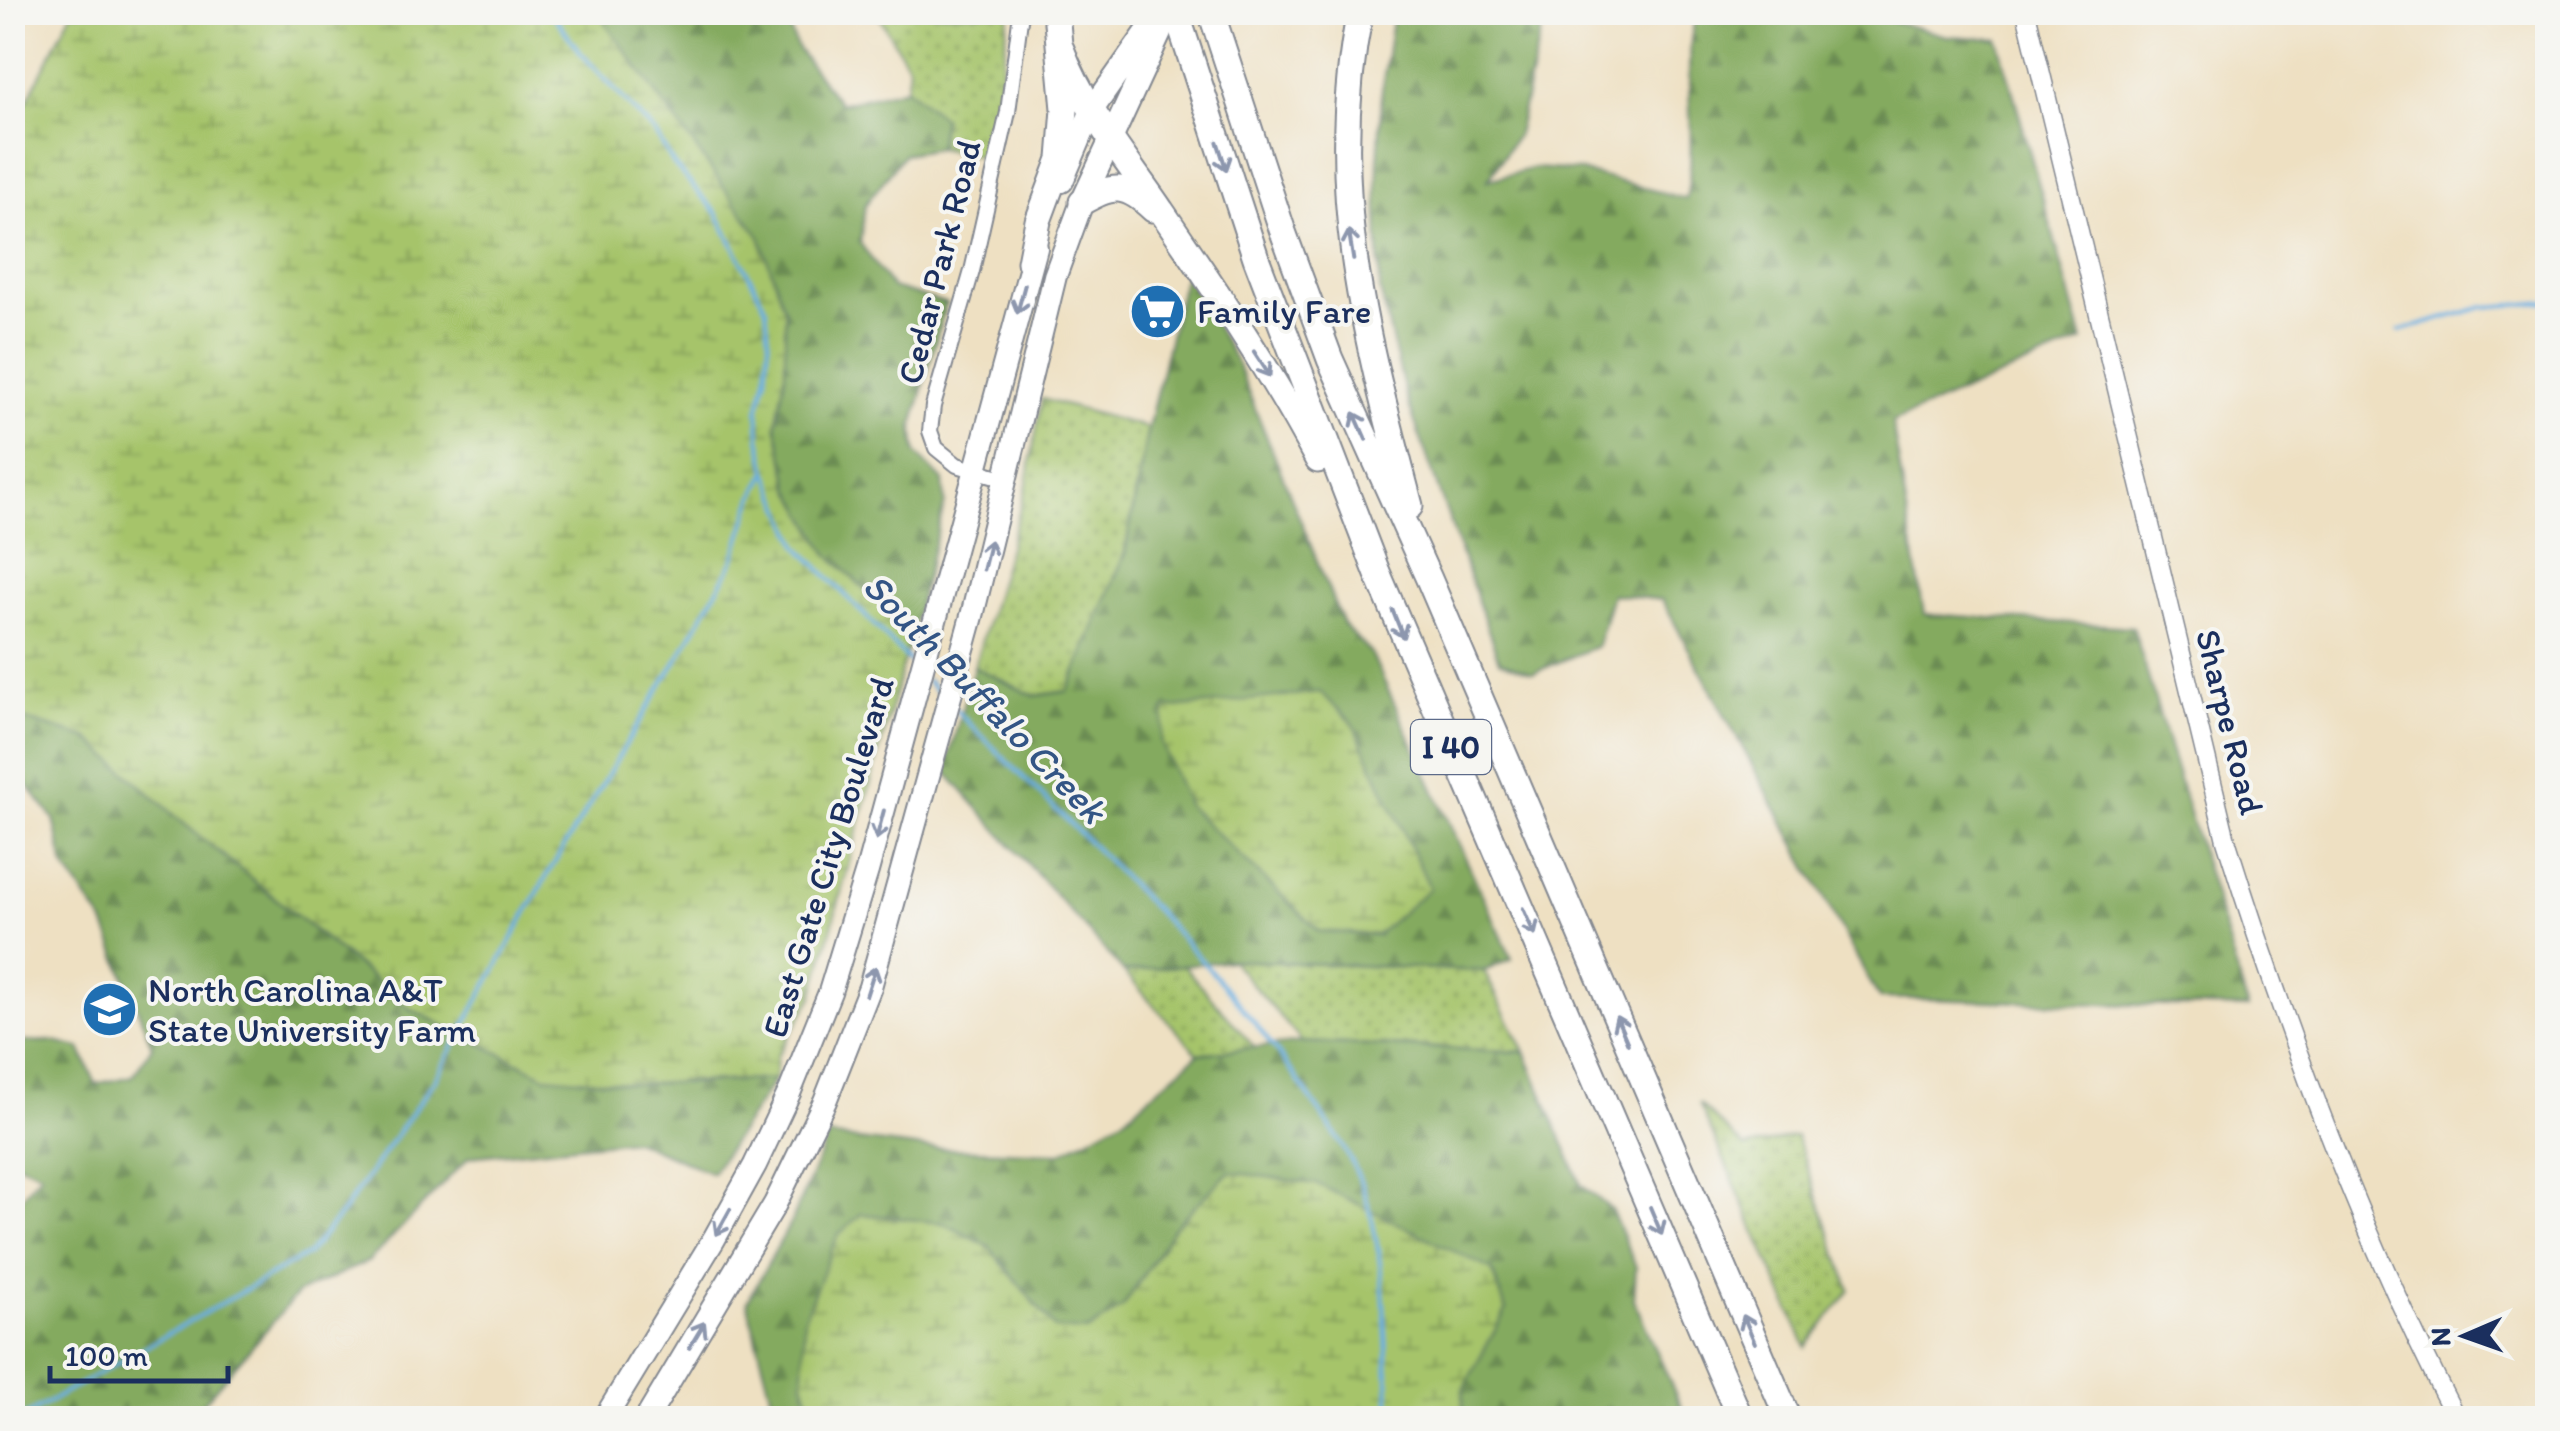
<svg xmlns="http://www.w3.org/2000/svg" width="2560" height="1431" viewBox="0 0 2560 1431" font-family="Itim,sans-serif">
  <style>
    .grass { fill: url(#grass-dots); stroke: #607a64; stroke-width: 2.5 }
    .forest { fill: url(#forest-firs); stroke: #506c5e; stroke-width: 2.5; fill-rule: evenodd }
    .wetland { fill: url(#wetland-marsh); stroke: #607a64; stroke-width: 2.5 }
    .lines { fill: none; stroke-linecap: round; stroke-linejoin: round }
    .stream { stroke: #6aafe0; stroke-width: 4 }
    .minor-casing { stroke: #848890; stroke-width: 18 }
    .tertiary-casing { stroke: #848890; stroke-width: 21 }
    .primary-casing { stroke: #848890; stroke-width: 26 }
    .motorway-casing { stroke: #848890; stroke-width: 29 }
    .minor { stroke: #fff; stroke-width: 14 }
    .tertiary { stroke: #fff; stroke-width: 18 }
    .primary { stroke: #fff; stroke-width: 22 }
    .motorway { stroke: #fff; stroke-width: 25 }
    .oneway { stroke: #8d97ae }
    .labels { text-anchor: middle; stroke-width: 8; stroke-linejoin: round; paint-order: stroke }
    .shield { fill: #f6f6f2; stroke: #5d6b8a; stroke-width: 2.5 }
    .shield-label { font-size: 32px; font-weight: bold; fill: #1b2f5e }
    .street-label { font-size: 35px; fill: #1b2f5e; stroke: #f6f6f2 }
    .poi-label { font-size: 35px; fill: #1b2f5e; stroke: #f6f6f2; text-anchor: start }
    .water-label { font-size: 38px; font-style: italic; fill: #335585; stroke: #f6f6f2 }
  </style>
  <defs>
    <pattern id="grass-dots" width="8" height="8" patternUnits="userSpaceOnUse" patternTransform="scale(2.5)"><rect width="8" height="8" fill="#a6c46b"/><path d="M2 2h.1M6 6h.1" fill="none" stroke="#86a05b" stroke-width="1.8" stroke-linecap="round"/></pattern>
    <pattern id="forest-firs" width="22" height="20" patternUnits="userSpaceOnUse" patternTransform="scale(2.5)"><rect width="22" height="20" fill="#84aa5f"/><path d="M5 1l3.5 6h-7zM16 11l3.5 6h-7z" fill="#6b8b52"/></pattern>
    <pattern id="wetland-marsh" width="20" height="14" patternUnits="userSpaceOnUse" patternTransform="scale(2.5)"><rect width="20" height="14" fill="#a6c46b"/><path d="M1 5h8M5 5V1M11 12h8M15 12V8" fill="none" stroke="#86a05b"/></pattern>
  </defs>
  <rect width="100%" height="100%" fill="#f6f6f2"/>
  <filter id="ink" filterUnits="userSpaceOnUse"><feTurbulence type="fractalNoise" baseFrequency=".01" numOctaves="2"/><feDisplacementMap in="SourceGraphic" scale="20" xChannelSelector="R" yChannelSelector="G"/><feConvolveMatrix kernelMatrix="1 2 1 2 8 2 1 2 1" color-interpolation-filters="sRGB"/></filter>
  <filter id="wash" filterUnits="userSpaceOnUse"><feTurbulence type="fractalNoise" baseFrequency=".0048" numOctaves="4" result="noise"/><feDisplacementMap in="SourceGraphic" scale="40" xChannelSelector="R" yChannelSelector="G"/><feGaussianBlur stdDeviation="2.25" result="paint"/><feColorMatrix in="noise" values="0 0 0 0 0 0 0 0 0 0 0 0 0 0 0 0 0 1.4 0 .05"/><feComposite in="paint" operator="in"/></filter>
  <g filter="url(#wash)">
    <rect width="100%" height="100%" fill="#eee0c2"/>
    <path class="grass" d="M877,13H1009L997,109L984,157L938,148L943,118L906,88L909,67Z
      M1042,399L1148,428L1125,553L1068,691L1034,696L974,667L1026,488Z
      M1231,960L1484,971L1525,1052L1302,1042Z
      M1183,965L1255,1048L1198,1054L1124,972Z
      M1699,1103L1745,1148L1796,1136L1850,1290L1806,1347Z"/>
    <path class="forest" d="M606,12L783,13L798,49L840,104L906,88L943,118L938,148L904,154L865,205L860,243L892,288L946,303L913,426L916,453L943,481L945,503L911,634L827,553L791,489L776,425L785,375L604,20Z
      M1393,13H1599L1598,20L1542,26L1517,135L1488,180L1534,168L1580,171L1686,199C1699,138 1679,68 1697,13H1864L1947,36L1998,39L2083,341L1892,422L1924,614L2133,627L2248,1008L1879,998L1662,600L1612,594L1597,646L1533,673L1499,661L1406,397L1380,290L1377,182L1382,88Z
      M1185,273L1237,364L1343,625L1371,653L1512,959L1484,971L1231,960L1124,972L945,771L974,667L1034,696L1068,691L1125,553L1148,428ZM1188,806L1377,935L1319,931Z
      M13,716L88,738L181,821L410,1009L546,1076L696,1083L775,1079L712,1173L634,1140L469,1157L369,1261L298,1293L190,1418H13L12,1209L41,1173L13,1161V1042L51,1041L80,1048L96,1084L133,1076L152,1046L104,923L64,866L54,819L13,767Z
      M1302,1042L1525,1052L1581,1185L1611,1209L1636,1267L1634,1300L1686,1418H1463V1389L1506,1310L1317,1184L1229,1172L1175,1226L1123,1307L1087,1331L1055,1329L989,1247L943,1223L861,1214L803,1382L815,1418H777L747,1302L792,1220L828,1136L924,1148L1060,1153L1126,1117L1198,1054Z"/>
    <path class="wetland" d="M72,12L606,13L604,21L760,237L785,312V375L776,425L791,489L827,553L911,634L813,997L777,1056L775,1079L636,1084L546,1076L411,1009L181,821L88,738L13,716V129Z
      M1320,692L1352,722L1430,888L1377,935L1319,931L1188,806L1161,742L1165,709Z
      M1229,1172L1317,1184L1492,1270L1506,1310L1463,1389V1418H815L803,1382L804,1317L838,1235L861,1214L943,1223L989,1247L1055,1329L1087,1331L1123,1307L1175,1226Z"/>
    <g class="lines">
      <path class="stream" d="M551,12L580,52L655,133L674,165L717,213L766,308L769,342L766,378L758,411L760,438L767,471L799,547L914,666
        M2400,331L2484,307L2548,302
        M927,681L941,695
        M955,709C1077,833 1210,951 1308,1095C1328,1124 1350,1152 1362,1186C1388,1258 1385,1342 1390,1418
        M21,1418L308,1254L344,1210L436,1078L549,872L680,655L732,564L754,497L767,471"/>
    </g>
  </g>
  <g filter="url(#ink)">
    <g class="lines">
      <defs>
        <path id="minor" d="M1006,479L957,465L936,448L930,431L933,406L972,271L1008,112L1021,12"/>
        <path id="tertiary" d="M2026,12L2226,840C2288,1038 2361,1234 2456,1418"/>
        <path id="primary" d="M1062,181L1092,110L1161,12
          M605,1418L714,1239L755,1165L790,1091L830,992L867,871L1036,248
          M647,1418L775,1204L825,1101L870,987L972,616L1055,276L1082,202L1160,33"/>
        <path id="motorway" d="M1176,12L1256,258L1377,572L1740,1418
          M1211,12L1282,229L1330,359L1429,579L1788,1418
          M1360,12C1324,189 1366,337 1410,506
          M1061,49C1083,107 1123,155 1158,206C1214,288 1271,371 1318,460
          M1082,202C1113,184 1125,183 1153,209
          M1030,262L1038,221L1061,159L1065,109L1056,12"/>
      </defs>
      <use href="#minor" class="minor-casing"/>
      <use href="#tertiary" class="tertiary-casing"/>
      <use href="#primary" class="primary-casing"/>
      <use href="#motorway" class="motorway-casing"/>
      <use href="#minor" class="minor"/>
      <use href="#tertiary" class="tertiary"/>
      <use href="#primary" class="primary"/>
      <use href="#motorway" class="motorway"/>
    </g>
    <defs><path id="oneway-shaft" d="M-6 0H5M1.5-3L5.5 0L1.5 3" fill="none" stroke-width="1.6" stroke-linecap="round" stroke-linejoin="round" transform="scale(2.5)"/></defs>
    <g class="oneway">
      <use href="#oneway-shaft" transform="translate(1222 156) rotate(72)"/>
      <use href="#oneway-shaft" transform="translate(1351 245) rotate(-99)"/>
      <use href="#oneway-shaft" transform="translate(1021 299) rotate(105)"/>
      <use href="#oneway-shaft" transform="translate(1262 364) rotate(57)"/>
      <use href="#oneway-shaft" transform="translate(1360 426) rotate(-114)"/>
      <use href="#oneway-shaft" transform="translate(987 555) rotate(-76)"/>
      <use href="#oneway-shaft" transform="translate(1398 624) rotate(68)"/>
      <use href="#oneway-shaft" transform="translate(880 825) rotate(105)"/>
      <use href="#oneway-shaft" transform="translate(1529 922) rotate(66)"/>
      <use href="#oneway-shaft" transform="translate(871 981) rotate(-72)"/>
      <use href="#oneway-shaft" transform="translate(1622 1030) rotate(-113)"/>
      <use href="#oneway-shaft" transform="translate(1656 1221) rotate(67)"/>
      <use href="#oneway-shaft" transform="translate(723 1222) rotate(119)"/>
      <use href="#oneway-shaft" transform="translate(1749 1329) rotate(-113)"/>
      <use href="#oneway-shaft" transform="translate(697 1335) rotate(-59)"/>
    </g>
  </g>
  <defs>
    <symbol id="supermarket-disc" viewBox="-11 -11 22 22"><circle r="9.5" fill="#1f6fb2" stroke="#f6f6f2"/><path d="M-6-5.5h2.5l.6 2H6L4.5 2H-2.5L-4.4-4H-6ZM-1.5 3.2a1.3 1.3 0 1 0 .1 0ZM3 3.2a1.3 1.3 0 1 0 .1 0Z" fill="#fff"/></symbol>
    <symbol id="university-disc" viewBox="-11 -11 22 22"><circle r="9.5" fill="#1f6fb2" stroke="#f6f6f2"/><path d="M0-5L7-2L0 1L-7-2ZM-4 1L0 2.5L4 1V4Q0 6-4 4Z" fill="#fff"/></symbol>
  </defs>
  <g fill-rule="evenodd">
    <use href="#supermarket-disc" x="1126" y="280" width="63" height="63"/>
    <use href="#university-disc" x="78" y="978" width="63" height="63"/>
  </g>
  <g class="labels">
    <rect class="shield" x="1411" y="720" width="80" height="54" rx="8"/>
    <g class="shield-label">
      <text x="1451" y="758">I 40</text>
    </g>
    <g class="street-label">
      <text transform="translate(939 262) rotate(-76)" y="12">Cedar Park Road</text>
      <text transform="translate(2230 722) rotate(76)" y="12">Sharpe Road</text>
      <text transform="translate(828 857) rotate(-73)" y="12">East Gate City Boulevard</text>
    </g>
    <g class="poi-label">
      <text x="1197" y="323">Family Fare</text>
      <text x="148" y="1002">North Carolina A&amp;T<tspan x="148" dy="40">State University Farm</tspan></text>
    </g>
    <g class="water-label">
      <text transform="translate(985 698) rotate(46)" y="13">South Buffalo Creek</text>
    </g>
  </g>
  <rect width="2560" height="1431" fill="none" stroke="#f6f6f2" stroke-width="50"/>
  <g transform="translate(2465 1336) rotate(268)" stroke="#f6f6f2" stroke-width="8" paint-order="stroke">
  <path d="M0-8L18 38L0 25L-18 38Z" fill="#1b2f5e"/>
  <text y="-15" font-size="28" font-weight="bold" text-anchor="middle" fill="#1b2f5e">N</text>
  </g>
  <path d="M50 1366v15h178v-15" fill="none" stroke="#1b2f5e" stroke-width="5"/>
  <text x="65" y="1366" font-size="30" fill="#1b2f5e" stroke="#f6f6f2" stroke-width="8" paint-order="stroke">100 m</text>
</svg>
